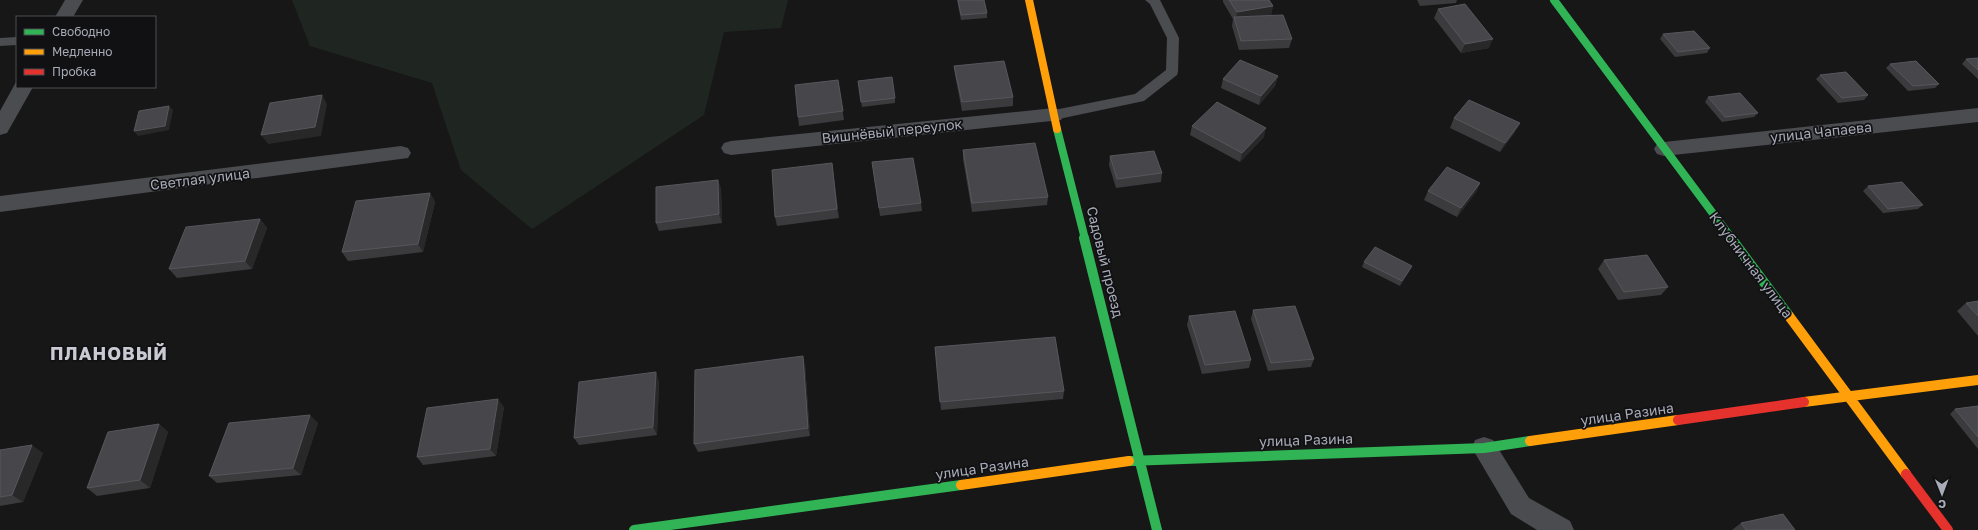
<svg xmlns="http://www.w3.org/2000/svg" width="1978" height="530" viewBox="0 0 1978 530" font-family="'Golos Text',sans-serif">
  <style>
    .green { fill: #1f2621 }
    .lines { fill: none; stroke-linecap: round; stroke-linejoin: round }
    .lane { fill: #4b4c50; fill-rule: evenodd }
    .street { fill: #4b4c50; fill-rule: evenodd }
    .fast-far1 { stroke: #30b455; stroke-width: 8 }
    .fast { stroke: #30b455; stroke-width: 10 }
    .slow-far1 { stroke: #ff9f0a; stroke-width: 8 }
    .slow { stroke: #ff9f0a; stroke-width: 10 }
    .jam { stroke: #e5322d; stroke-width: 10 }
    .wall { fill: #3b3b3e }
    .shaded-wall { fill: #282829 }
    .building { fill: #47474b; stroke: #56575c }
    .labels { text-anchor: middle; stroke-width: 3.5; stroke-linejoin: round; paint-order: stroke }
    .street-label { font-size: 14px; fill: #a8abb8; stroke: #111113 }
    .district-label { font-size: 18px; font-weight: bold; letter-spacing: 1px; fill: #c9cad4; stroke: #111113 }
  </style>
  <rect width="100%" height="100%" fill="#171717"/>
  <path class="green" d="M292,0H788L781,28L724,32L704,115L532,229L461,170L432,83L310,46Z"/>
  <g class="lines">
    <path class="lane" d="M1145,0H1160L1179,38L1178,72L1177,75L1144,101L1054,120L1049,118L1047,115L1049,112L1054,110L1135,94L1166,70L1167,38L1150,4Z
      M17,37V45L0,46V38Z"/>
    <path class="street" d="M65,0H83L73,17H55Z
      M16,82L17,87H33L7,133L0,135V111Z
      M1054,108L1061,110L1064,115L1061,120L731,155L724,153L721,148L724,143L731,141Z
      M1978,108V122L1664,156L1657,154L1654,149L1657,144L1664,142Z
      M401,146L408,148L411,153L408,158L0,212V196Z
      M1484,437L1493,440L1529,498L1570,521L1574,530H1537L1511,514L1472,448L1475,440Z"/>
    <path class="fast-far1" d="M1554,0L1732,239
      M1057,129L1085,239"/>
    <path class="fast" d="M1084,238L1157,530
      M1731,238L1789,316
      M1129,461L1484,448L1530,441
      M634,530L961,485"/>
    <path class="slow-far1" d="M1029,0L1057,129"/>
    <path class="slow" d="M1789,316L1906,474
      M1804,402L1978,380
      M1530,441L1678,420
      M961,485L1129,461"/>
    <path class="jam" d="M1678,420L1804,402
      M1906,474L1948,530"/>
  </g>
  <path class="wall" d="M957,0H984L987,13V18L961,20Z
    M1223,0H1269L1273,6L1271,15L1292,39L1289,48L1239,50L1232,26L1233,19L1223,2Z
    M1417,0H1457L1456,3L1420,6Z
    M1438,9L1489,48L1461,53L1434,18Z
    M1663,34L1710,48L1707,53L1675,57L1660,39Z
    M1978,58V79L1962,64L1966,59Z
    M1890,64L1939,84L1935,88L1908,91L1886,68Z
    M954,66L1013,97V106L962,111L955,75Z
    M1820,75L1868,95L1864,100L1838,103L1816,79Z
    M1278,76L1275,86L1259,105L1221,88L1223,79Z
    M838,80L844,120L799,126L798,117Z
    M858,81L895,98V103L862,107Z
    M1708,97L1758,113L1754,117L1722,122L1705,102Z
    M1454,118L1515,132L1500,152L1450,128Z
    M1192,126L1264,137L1240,162L1190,135Z
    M963,150L1048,197L1047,205L972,212L963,159Z
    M1110,156L1162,173L1161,182L1116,188L1109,165Z
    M872,162L921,203L922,211L880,216Z
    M832,163L839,218L777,226L775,217Z
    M1480,183L1476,192L1457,217L1424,200L1428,191Z
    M1868,186L1923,205L1918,209L1883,213L1863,191Z
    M721,188L722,223L659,231L656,223Z
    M430,193L435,202L423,252L348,261L342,252Z
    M260,219L267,228L252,269L177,278L169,269Z
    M1604,260L1668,287L1661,295L1618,300L1598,269Z
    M1364,262L1410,270L1400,286L1362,267Z
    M1978,301V336L1957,311L1966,303Z
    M1253,310L1314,359L1311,367L1268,371L1251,319Z
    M1189,316L1251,360L1249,368L1202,374L1187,325Z
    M935,347L1064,391L1063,399L941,410Z
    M805,364L810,436L698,452L694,444Z
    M659,381L657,435L579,445L574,438Z
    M1978,406V449L1950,414L1955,409Z
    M504,407L496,456L423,465L417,457Z
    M318,423L301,475L217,483L209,476Z
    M159,424L168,432L150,488L97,496L87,488Z
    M0,450L43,453L23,502L0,506Z
    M1741,523L1795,530H1732Z"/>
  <path class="shaded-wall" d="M1273,6L1271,15L1235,21L1237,12Z
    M1493,39L1489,48L1461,53L1465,44Z
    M1278,76L1275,86L1259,105L1261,96Z
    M322,95L327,104L321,136L268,144L261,135Z
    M169,106L173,110L169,130L138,136L134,131Z
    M1520,123L1515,132L1500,152L1505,143Z
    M1266,128L1264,137L1240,162L1242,153Z
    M832,163L833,171L839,218L837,209Z
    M718,180L721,188L722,223L719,214Z
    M1480,183L1476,192L1457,217L1461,208Z
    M430,193L435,202L423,252L418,244Z
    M260,219L267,228L252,269L245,261Z
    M1412,266L1410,270L1400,286L1402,281Z
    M803,356L805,364L810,436L808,428Z
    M656,372L659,381L657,435L653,427Z
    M498,399L504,407L496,456L490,449Z
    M310,415L318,423L301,475L293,468Z
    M159,424L168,432L150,488L140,480Z
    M32,445L43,453L23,502L12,495Z"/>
  <path class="building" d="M958,0H984L987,13L961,15Z
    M1229,0H1269L1273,6L1237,12Z
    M1465,4L1493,39L1465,44L1438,9Z
    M1283,15L1292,39L1241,41L1234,17Z
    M1694,31L1710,48L1678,52L1663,34Z
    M1978,58V70L1966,59Z
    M1240,60L1278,76L1261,96L1223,79Z
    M1004,61L1013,97L962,102L954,66Z
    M1916,61L1939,84L1913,86L1890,64Z
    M1846,72L1868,95L1842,98L1820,75Z
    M892,77L895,98L861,102L858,81Z
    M838,80L843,111L798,117L795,85Z
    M1740,93L1758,113L1725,117L1708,97Z
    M322,95L315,127L261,135L270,103Z
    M1469,100L1520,123L1505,143L1454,118Z
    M1217,102L1266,128L1242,153L1192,126Z
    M169,106L165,126L134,131L139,111Z
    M1035,143L1048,197L972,203L963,150Z
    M1154,151L1162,173L1117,179L1110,156Z
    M913,158L921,203L879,208L872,162Z
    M832,163L837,209L775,217L772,170Z
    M1447,167L1480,183L1461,208L1428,191Z
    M718,180L719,214L656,223V187Z
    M1902,182L1923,205L1888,209L1868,186Z
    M430,193L418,244L342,252L356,201Z
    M260,219L245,261L169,269L186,227Z
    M1375,247L1412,266L1402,281L1364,262Z
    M1647,255L1668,287L1624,292L1604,260Z
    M1978,301V316L1966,303Z
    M1295,306L1314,359L1271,363L1253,310Z
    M1235,311L1251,360L1205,365L1189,316Z
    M1055,337L1064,391L940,402L935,347Z
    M803,356L808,428L694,444L695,370Z
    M656,372L653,427L574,438L579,382Z
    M498,399L490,449L417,457L427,408Z
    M1978,406V437L1955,409Z
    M310,415L293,468L209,476L229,423Z
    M159,424L140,480L87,488L108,432Z
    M32,445L12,495L0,497V450Z
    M1783,514L1795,530H1746L1741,523Z"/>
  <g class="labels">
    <g class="street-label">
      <text transform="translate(892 131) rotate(-6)" y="5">Вишнёвый переулок</text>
      <text transform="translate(1821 132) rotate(-6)" y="5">улица Чапаева</text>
      <text transform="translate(200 179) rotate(-7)" y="5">Светлая улица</text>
      <text transform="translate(1105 262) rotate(76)" y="5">Садовый проезд</text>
      <text transform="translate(1751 265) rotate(53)" y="5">Клубничная улица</text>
      <text transform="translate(1627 414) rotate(-8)" y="5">улица Разина</text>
      <text transform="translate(1306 440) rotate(-2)" y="5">улица Разина</text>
      <text transform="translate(982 468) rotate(-8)" y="5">улица Разина</text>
    </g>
    <g class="district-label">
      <text x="109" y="360">ПЛАНОВЫЙ</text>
    </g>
  </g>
  <rect x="16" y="16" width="140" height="72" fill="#111113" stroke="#4d4f55"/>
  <rect x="24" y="29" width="20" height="6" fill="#30b455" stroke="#4d4f55"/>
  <text x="52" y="36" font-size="12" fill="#a8abb8">Свободно</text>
  <rect x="24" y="49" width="20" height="6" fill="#ff9f0a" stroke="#4d4f55"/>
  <text x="52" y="56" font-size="12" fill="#a8abb8">Медленно</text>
  <rect x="24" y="69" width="20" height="6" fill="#e5322d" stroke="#4d4f55"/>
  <text x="52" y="76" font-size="12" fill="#a8abb8">Пробка</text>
  <g transform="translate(1942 494) rotate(179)" stroke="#111113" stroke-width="3" paint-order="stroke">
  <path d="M0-3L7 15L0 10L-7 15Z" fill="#a8abb8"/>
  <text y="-6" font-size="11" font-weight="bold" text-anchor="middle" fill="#a8abb8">С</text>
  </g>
</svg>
